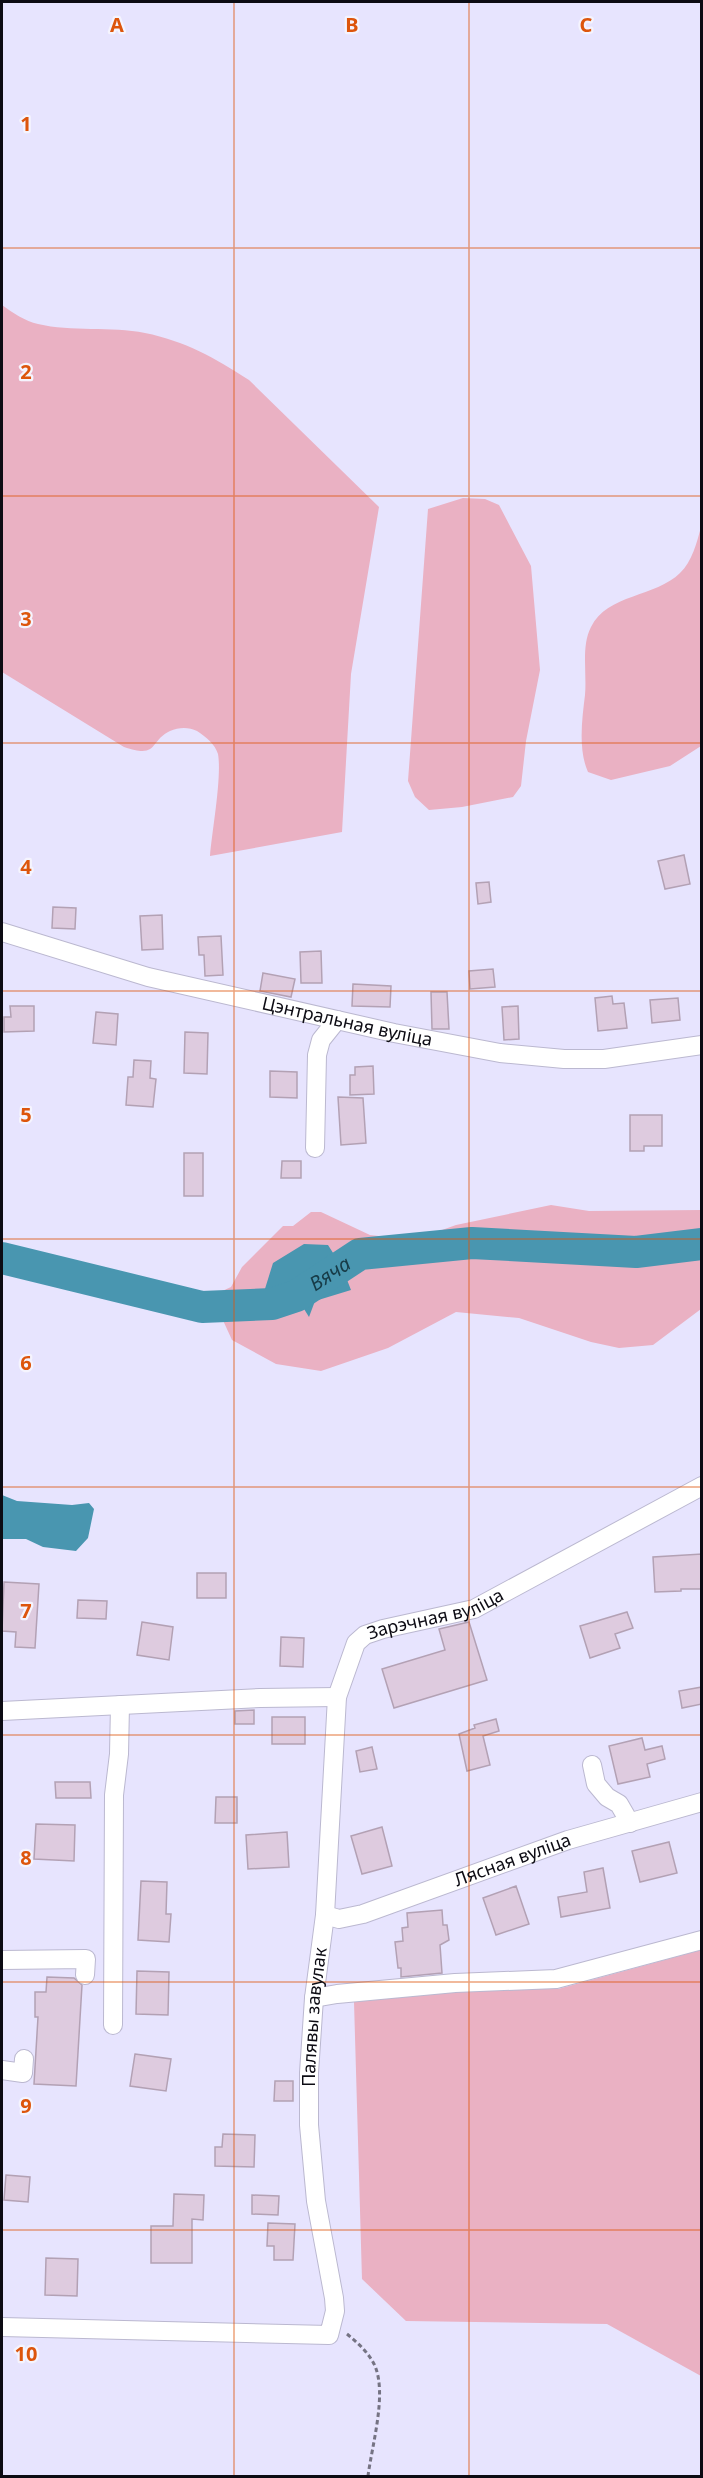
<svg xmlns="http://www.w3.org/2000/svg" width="703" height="2478" viewBox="0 0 703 2478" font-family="'Noto Sans',sans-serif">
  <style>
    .green { fill: #eab1c3 }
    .water { fill: #4996b0 }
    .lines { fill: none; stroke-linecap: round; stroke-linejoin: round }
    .river { stroke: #4996b0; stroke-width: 32 }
    .building { fill: #decbdf; stroke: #b3a1b4; stroke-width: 1.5 }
    .minor-casing { stroke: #bbb8d0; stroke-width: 20 }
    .path { stroke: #757383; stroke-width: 3; stroke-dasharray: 4.5 3; stroke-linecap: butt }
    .minor { stroke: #fff; stroke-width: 18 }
    .grid { fill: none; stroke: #dd550c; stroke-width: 1.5; stroke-opacity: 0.55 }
    .labels { text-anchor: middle; stroke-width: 4.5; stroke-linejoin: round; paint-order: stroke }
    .street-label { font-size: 18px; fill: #0c0b13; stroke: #f5f4fe }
    .water-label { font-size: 20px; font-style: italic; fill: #173b47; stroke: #f5f4fe }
    .grid-label { font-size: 20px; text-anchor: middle; font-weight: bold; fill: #dd550c; stroke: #f5f4fe; stroke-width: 4.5; stroke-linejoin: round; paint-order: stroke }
  </style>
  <rect width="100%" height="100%" fill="#e7e4fe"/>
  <path class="green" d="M2,305C13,313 25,321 38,324C71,332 111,326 145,333C185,341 215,358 249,380L379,507L351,674L342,832L210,856C212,831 222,777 218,754C215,744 206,737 197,731C189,727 179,727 170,731C149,741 159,759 124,747L2,672Z
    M463,498L485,499L499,505L531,566L540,670L526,741L521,786L513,797L462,807L429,810L415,797L408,781L428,509Z
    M701,527V746L670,766L611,780L588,772C578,750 582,719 585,695C587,673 581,646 591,627C607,594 656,597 680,573C692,562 697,542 701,527Z
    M551,1205L589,1211L701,1210V1309L653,1345L619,1348L591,1342L519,1318L456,1312L388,1348L321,1371L276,1364L232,1340L221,1316L217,1298L220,1292L231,1287L242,1267L283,1226H293L311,1212H321L370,1235L414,1240L456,1225Z
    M701,1950V2376L607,2324L406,2321L362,2279L354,2002L474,1986L558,1989Z"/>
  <path class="water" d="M304,1244L328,1245L342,1267L351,1290L315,1301L309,1317L296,1296L272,1304L264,1292L273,1263Z
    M2,1495L17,1501L72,1505L89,1503L94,1509L88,1538L76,1551L43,1547L26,1539H2Z"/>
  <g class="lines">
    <path class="river" id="s1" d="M2,1258L202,1307L272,1304L296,1296L360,1254L472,1243L636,1252L702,1244"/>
  </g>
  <path class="building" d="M684,855L690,884L665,889L658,861Z
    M489,882L491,902L478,904L476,883Z
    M53,907L76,908L75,929L52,928Z
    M162,915L163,949L142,950L140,916Z
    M221,936L223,975L205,976L204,955H199L198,937Z
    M321,951L322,983H301L300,952Z
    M493,969L495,987L470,989L469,971Z
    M263,973L295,979L291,997L260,991Z
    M353,984L391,986L390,1007L352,1006Z
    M431,992H447L449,1029H432Z
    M612,996L613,1004L624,1003L627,1028L598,1031L595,998Z
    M678,998L680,1020L652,1023L650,1000Z
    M10,1006H34V1031L4,1032V1017H11Z
    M518,1006L519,1039L504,1040L502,1007Z
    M96,1012L118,1014L116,1045L93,1043Z
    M185,1032L208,1033L207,1074L184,1073Z
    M134,1060L151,1061L150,1078L156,1079L153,1107L126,1105L128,1077H133Z
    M373,1066L374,1094L350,1095V1075H355V1067Z
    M270,1071L297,1072V1098L270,1097Z
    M338,1097L363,1098L366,1143L341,1145Z
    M630,1115H662V1146H644V1151H630Z
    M184,1153H203V1196H184Z
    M282,1161H301V1178H281Z
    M702,1554V1589H681V1591L655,1592L653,1557Z
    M197,1573H226V1598H197Z
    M4,1582L39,1584L35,1648L15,1647L16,1632L2,1631Z
    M78,1600L107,1601L106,1619L77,1618Z
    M627,1612L633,1628L615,1634L620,1648L590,1658L580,1626Z
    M142,1622L173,1627L169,1660L137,1655Z
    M469,1622L487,1680L394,1708L382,1669L445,1650L439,1629Z
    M281,1637L304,1638L303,1667L280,1666Z
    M702,1687V1704L682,1708L679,1691Z
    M254,1710V1724H235V1711Z
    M272,1717H305V1744H272Z
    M496,1719L499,1731L483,1736L490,1765L467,1771L459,1734L475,1728L474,1725Z
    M642,1738L645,1750L662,1746L665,1759L647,1764L650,1777L618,1784L609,1746Z
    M372,1747L377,1769L360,1772L356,1751Z
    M55,1782H90L91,1798H56Z
    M216,1797H237V1823H215Z
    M36,1824L75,1825L74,1861L34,1859Z
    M382,1827L392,1866L362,1874L351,1836Z
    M287,1832L289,1867L248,1869L246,1835Z
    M669,1842L677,1873L640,1882L632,1851Z
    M603,1868L610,1908L561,1917L558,1897L587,1892L584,1872Z
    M141,1881L167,1882L166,1914H171L169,1942L138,1940Z
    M516,1886L529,1924L496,1935L483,1898Z
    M442,1910L443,1925H447L449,1940L440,1945L442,1973L401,1977V1968H398L395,1942L403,1941L402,1928L408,1927L407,1913Z
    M137,1971L169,1972L168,2015L136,2014Z
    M47,1977L74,1978L82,1985L76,2086L34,2084L38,2017H35V1992H46Z
    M135,2054L171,2059L166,2091L130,2086Z
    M275,2081H293V2101H274Z
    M223,2134L255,2135L254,2167L215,2166V2147H222Z
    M6,2175L30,2177L28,2202L4,2200Z
    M174,2194L204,2195L203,2220L192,2219V2263H151V2226H173Z
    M252,2195L279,2196L278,2215L252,2214Z
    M268,2223L295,2224L293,2260H274V2246H267Z
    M46,2258L78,2259L77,2296L45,2295Z"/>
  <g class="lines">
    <defs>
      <g id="minor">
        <path id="s2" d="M2,932L148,977L394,1033L500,1053L564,1059H604L702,1045"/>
        <path d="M315,1148L317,1055L321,1040L337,1020"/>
        <path d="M2,1711L260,1698L337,1697"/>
        <path d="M592,1765L596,1784L607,1797L619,1804L630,1823"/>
        <path id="s3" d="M325,1915L339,1919L363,1914L568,1840L702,1802"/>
        <path d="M2,1960L86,1959L85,1975"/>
        <path d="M314,1998L337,1994L455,1983L556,1979L702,1940"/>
        <path d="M113,2025L114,1795L119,1754L120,1705"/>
        <path d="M2,2070L23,2073L24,2059"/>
        <path id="s4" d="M2,2327L329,2335L335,2311L334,2298L316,2201L309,2125V2073L314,1998L325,1915L337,1697L356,1643L365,1635L383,1629L474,1609L702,1486"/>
      </g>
    </defs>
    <use href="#minor" class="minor-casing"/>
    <path class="path" d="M347,2334C358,2343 369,2353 375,2366C387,2395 372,2445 368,2476"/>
    <use href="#minor" class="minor"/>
  </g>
  <path class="grid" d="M234,2V2476M469,2V2476M2,248H702M2,496H702M2,743H702M2,991H702M2,1239H702M2,1487H702M2,1735H702M2,1982H702M2,2230H702"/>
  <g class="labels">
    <g class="street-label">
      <text dy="6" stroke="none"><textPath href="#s2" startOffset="357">Цэнтральная вуліца</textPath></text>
      <text dy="6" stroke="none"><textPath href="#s4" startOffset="1112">Зарэчная вуліца</textPath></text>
      <text dy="6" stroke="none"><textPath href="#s3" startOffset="198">Лясная вуліца</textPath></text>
      <text dy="6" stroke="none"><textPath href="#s4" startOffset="648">Палявы завулак</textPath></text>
    </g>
    <g class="water-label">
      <text dy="7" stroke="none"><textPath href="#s1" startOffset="342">Вяча</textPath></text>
    </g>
  </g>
  <g class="grid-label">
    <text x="117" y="32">A</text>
    <text x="352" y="32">B</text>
    <text x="586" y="32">C</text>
    <text x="26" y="131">1</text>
    <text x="26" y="379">2</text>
    <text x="26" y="626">3</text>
    <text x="26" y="874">4</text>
    <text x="26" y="1122">5</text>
    <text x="26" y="1370">6</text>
    <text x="26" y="1618">7</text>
    <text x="26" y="1865">8</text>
    <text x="26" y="2113">9</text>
    <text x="26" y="2361">10</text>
  </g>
  <rect width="703" height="2478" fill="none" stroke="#0c0b13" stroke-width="6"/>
</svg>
